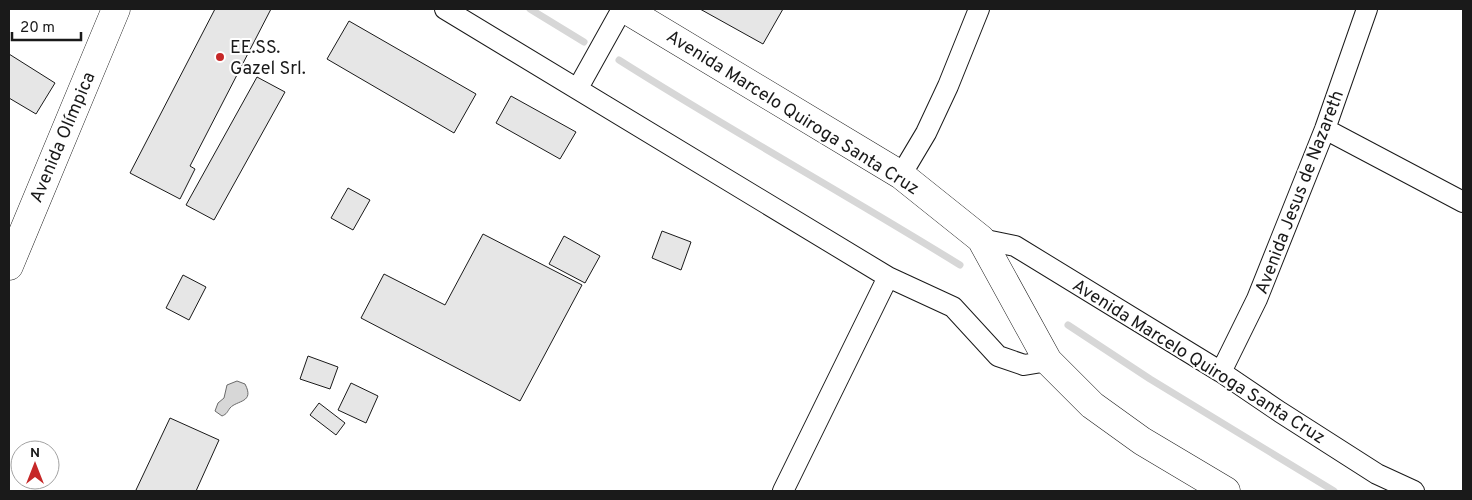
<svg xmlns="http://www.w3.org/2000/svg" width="1472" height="500" viewBox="0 0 1472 500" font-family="Overpass,sans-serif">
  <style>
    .water { fill: #d7d7d7; stroke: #6a6a6a }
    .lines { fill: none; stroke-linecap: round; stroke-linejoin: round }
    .stream { stroke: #d7d7d7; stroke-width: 7 }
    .building { fill: #e6e6e6; stroke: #1a1a1a }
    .street-casing { stroke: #1a1a1a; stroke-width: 22 }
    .secondary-casing { stroke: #1a1a1a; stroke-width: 29 }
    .street { stroke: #fff; stroke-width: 20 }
    .secondary { stroke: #fff; stroke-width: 28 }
    .poi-dot { fill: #c62828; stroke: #fff; stroke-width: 2 }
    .labels { text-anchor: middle; stroke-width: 4; stroke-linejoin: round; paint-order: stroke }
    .poi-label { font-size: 18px; fill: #1a1a1a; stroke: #fff; text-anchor: start }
    .street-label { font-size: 18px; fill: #1a1a1a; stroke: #fff }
  </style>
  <rect width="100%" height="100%" fill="#fff"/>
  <path class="water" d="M237,381L245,384C255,403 237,400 230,408C227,412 227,414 222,416L215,411L218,403L224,398L227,385Z"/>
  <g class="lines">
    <path class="stream" d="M530,9L584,42
      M619,60C731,131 847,195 960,265
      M1068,325L1150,379L1334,491"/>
  </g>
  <path class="building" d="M215,9H271L190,166L195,169L180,199L130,173Z
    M700,9H783L763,44Z
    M349,21L476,94L454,133L327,59Z
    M9,54L55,83L36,114L9,98Z
    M257,77L285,92L214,220L186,205Z
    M511,96L576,132L560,159L496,123Z
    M348,188L370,200L353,230L331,218Z
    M662,231L691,242L681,270L652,258Z
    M483,234L582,285L520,401L361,318L384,274L445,305Z
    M564,236L600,256L585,283L549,264Z
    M183,275L206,287L189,320L166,308Z
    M308,356L338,367L330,389L300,379Z
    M351,383L378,396L366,423L338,410Z
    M319,403L345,423L336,435L310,415Z
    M170,418L219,440L196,491H138L136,490Z"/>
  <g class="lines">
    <defs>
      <path id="street" d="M445,9L888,277L953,307L998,356L1024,365L1048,361
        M578,88L622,9
        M1325,129L1463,202
        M901,175L926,133L948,86L979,9
        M981,239L1015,246L1221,372L1280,412L1377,474L1414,491
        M1221,372L1257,299L1325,129L1367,9
        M783,491L888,277"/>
      <path id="secondary" d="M625,9L901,175L981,239L1048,361L1092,405L1142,441L1226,491
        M9,266L116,9"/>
    </defs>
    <use href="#street" class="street-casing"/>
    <use href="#secondary" class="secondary-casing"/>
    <use href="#street" class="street"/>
    <use href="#secondary" class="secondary"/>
  </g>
  <circle class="poi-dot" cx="220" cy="57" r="5"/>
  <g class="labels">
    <g class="poi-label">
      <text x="230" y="53">EE.SS.<tspan x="230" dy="21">Gazel Srl.</tspan></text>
    </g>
    <g class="street-label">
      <text transform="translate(793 112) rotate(32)" y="6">Avenida Marcelo Quiroga Santa Cruz</text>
      <text transform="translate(62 137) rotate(-67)" y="6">Avenida Olímpica</text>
      <text transform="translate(1299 192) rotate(-69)" y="6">Avenida Jesus de Nazareth</text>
      <text transform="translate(1199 361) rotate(32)" y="6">Avenida Marcelo Quiroga Santa Cruz</text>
    </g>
  </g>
  <rect width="1472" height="500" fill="none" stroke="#1a1a1a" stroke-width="20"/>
  <g transform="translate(35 465)"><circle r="24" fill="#ffffff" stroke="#a3a3a3"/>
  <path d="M0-4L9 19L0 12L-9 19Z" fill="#c62828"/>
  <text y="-8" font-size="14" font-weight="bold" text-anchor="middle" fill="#1a1a1a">N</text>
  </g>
  <path d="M12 32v8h69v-8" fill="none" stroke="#1a1a1a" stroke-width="2.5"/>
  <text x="20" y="32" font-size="15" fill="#1a1a1a" stroke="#ffffff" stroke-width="4" paint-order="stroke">20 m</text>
</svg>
